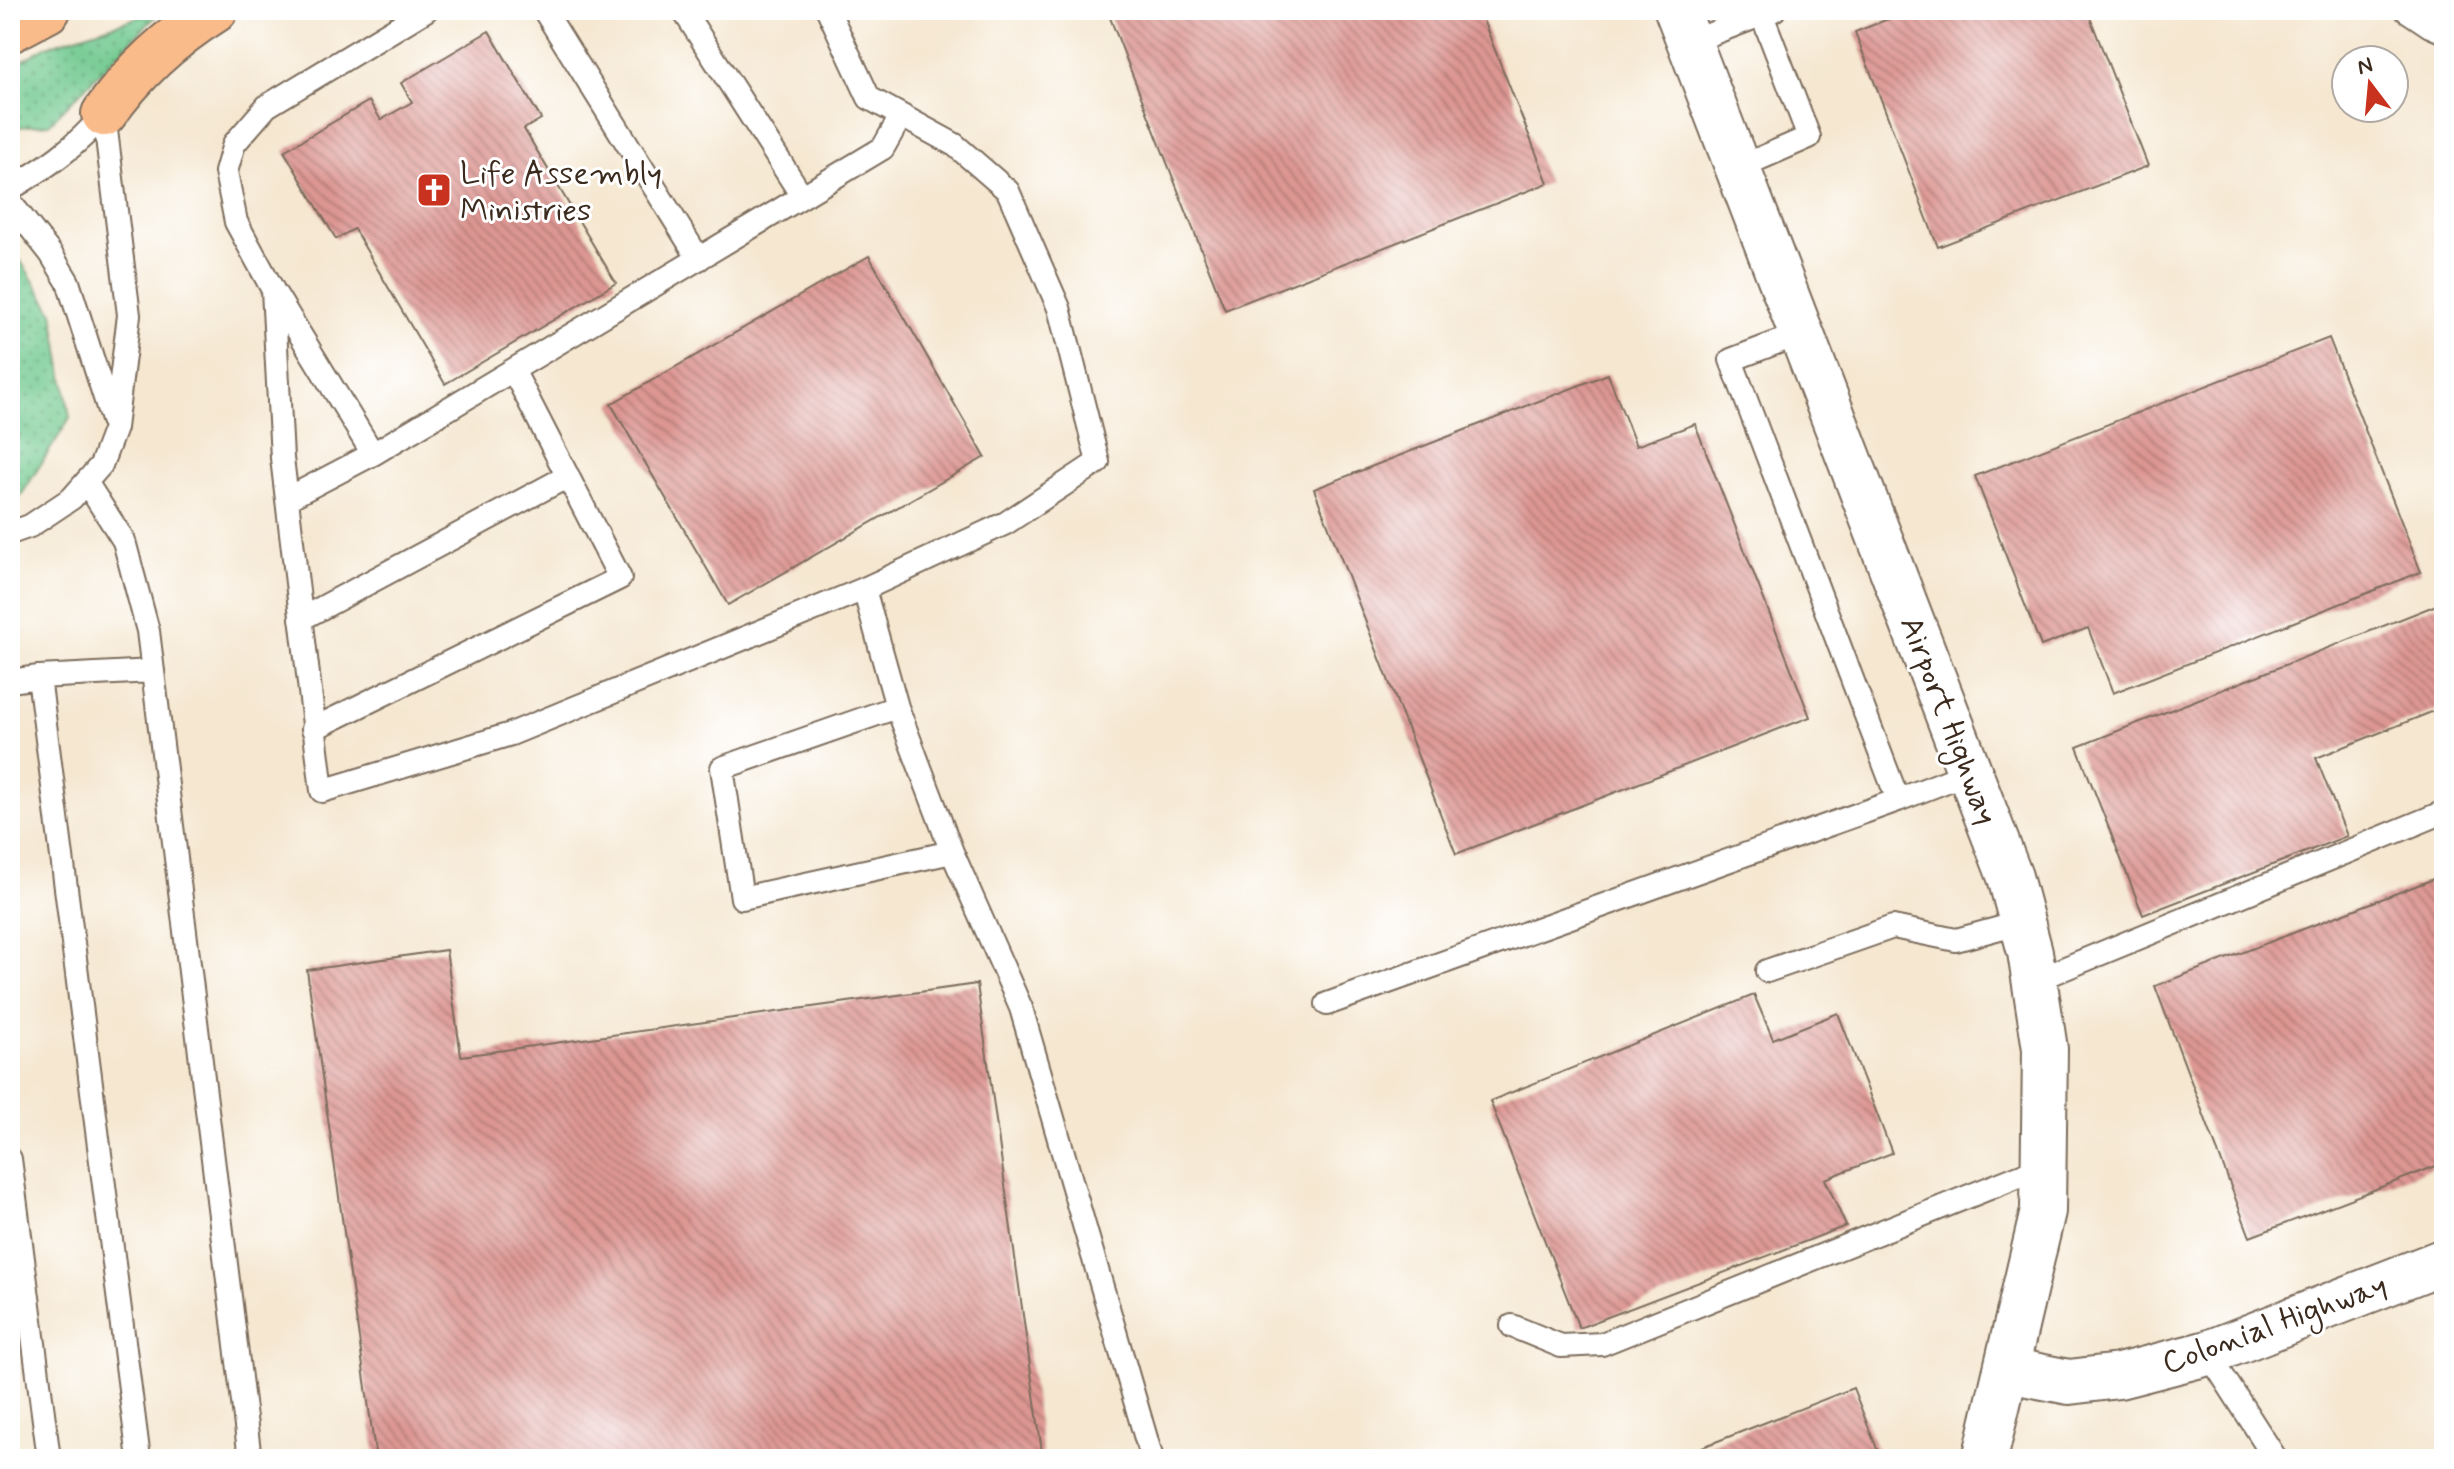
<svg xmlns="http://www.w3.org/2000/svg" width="2454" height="1469" viewBox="0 0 2454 1469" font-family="Mynerve,sans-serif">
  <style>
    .grass { fill: url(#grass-dots); stroke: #567a56; stroke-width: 2 }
    .building { fill: url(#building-back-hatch) }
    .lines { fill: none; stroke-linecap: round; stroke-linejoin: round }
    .service-casing { stroke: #7c6c5c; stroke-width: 26 }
    .minor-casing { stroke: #7c6c5c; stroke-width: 48 }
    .trunk-casing { stroke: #7c6c5c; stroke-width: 48 }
    .service { stroke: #fff; stroke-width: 22 }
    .minor { stroke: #fff; stroke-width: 44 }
    .trunk { stroke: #fabb8b; stroke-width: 44 }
    .labels { text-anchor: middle; stroke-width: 6; stroke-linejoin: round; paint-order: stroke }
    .poi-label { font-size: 32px; fill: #3b2a1e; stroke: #fff; text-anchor: start }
    .street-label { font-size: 32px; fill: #3b2a1e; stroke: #fff }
  </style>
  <defs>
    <pattern id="grass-dots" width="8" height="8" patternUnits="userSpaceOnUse" patternTransform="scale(2)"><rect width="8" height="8" fill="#71c98f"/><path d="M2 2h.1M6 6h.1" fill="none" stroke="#5ea374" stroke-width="1.8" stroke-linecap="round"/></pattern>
    <pattern id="building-back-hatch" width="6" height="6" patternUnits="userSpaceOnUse" patternTransform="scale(2)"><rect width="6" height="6" fill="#dd9793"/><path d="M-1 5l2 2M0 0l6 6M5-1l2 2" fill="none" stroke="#b47b77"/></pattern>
  </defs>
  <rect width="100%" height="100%" fill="#fff"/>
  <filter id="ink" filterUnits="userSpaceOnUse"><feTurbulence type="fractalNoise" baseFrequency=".0125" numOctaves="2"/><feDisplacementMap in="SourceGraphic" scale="16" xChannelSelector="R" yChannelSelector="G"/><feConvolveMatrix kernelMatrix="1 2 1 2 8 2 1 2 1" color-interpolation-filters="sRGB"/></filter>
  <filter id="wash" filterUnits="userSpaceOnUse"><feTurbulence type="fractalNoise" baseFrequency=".006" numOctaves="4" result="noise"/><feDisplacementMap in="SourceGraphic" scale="32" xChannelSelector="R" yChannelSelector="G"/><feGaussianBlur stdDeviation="1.8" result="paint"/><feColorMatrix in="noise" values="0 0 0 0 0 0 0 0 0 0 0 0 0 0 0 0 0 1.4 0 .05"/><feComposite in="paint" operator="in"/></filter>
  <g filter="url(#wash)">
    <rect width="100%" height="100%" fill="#f5e7d0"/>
    <path class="grass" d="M162,10L49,124L10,128V68L47,46Z
      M10,244L53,312L70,418L10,513Z"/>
    <g id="blocks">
      <path class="building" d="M1107,10H1479L1548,183L1225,310Z
        M1911,10H2087L2148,166L1938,247L1855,32Z
        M489,31L541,119L524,129L616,283L445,384L354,229L336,239L284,151L369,101L381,120L412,102L401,83Z
        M869,256L985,457L728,605L611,404Z
        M2329,338L2421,572L2113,693L2088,628L2041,646L1975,476Z
        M1608,374L1636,446L1695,424L1810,717L1456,854L1314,489Z
        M2444,602V707L2316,758L2347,836L2143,915L2077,747Z
        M2444,875V1163L2250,1237L2155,986Z
        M446,950L461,1056L977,984L1043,1459H376L307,970Z
        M1754,995L1773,1039L1838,1013L1892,1153L1825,1179L1846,1226L1579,1328L1490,1101Z
        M1853,1388L1881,1459H1672Z"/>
    </g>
  </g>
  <g filter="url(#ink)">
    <use href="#blocks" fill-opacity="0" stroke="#7c6c5c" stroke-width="2"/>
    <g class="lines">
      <defs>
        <path id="service" d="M426,10L267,106L234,144L226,172L236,222L273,290L282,458L322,791L511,734L864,589L1006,523L1098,462L1059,308L1008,191L955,145L869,98L828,10
          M544,10L699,259
          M683,10L802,196
          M2406,10L2430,26L2444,32
          M1690,42L1774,10
          M1738,168L1809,137L1762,15
          M10,189C48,166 75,148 104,114
          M10,202L51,254L68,282L112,420
          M276,295L373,454L287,499
          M1802,333L1731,360L1898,800L1970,772
          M373,454L883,148L901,116
          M86,482L124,541L148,631L250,1459
          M10,533L30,526L72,498L101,465L115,428L129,315L104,114
          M864,589L897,707L952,852L1021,1008L1152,1459
          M301,619L568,476
          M39,677L153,671
          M10,681L39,677L139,1459
          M897,707L722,768L742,898L952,852
          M313,729L620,578L513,370
          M1767,971L1893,927L1956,940L2022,922
          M2034,981L2444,812
          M1327,1004L1898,800
          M10,1159L49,1459
          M1512,1326L1561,1346L1602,1344L2044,1166
          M2208,1353L2276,1459"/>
        <path id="minor" d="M1677,10L2010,877L2030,952L2045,1049L2043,1211L1985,1459
          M2008,1370L2069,1382L2119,1376L2208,1353L2444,1261"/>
        <path id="trunk" d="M10,30L48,10
          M104,114C134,71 170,38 215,10"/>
      </defs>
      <use href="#service" class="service-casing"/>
      <use href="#minor" class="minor-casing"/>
      <use href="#trunk" class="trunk-casing"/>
      <use href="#service" class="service"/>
      <use href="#minor" class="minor"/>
      <use href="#trunk" class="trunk"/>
    </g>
  </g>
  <defs>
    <symbol id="church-square" viewBox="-11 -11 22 22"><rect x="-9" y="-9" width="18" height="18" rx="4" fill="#c8321e" stroke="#fff"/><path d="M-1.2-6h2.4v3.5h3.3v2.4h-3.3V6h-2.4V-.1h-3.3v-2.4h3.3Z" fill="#fff"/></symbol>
  </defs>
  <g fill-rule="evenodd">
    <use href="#church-square" x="414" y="170" width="40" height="40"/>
  </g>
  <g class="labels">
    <g class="poi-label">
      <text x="460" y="183">Life Assembly<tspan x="460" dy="37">Ministries</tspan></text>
    </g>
    <g class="street-label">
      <text transform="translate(1950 720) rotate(69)" y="11">Airport Highway</text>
      <text transform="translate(2274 1323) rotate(-20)" y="11">Colonial Highway</text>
    </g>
  </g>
  <rect width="2454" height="1469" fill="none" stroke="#fff" stroke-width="40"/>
  <g transform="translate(2370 84) rotate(344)"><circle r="38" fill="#ffffff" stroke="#b1aaa5" stroke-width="2"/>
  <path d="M0-6L14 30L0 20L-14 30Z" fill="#c8321e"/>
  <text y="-12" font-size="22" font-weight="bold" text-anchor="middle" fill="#3b2a1e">N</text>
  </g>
</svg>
